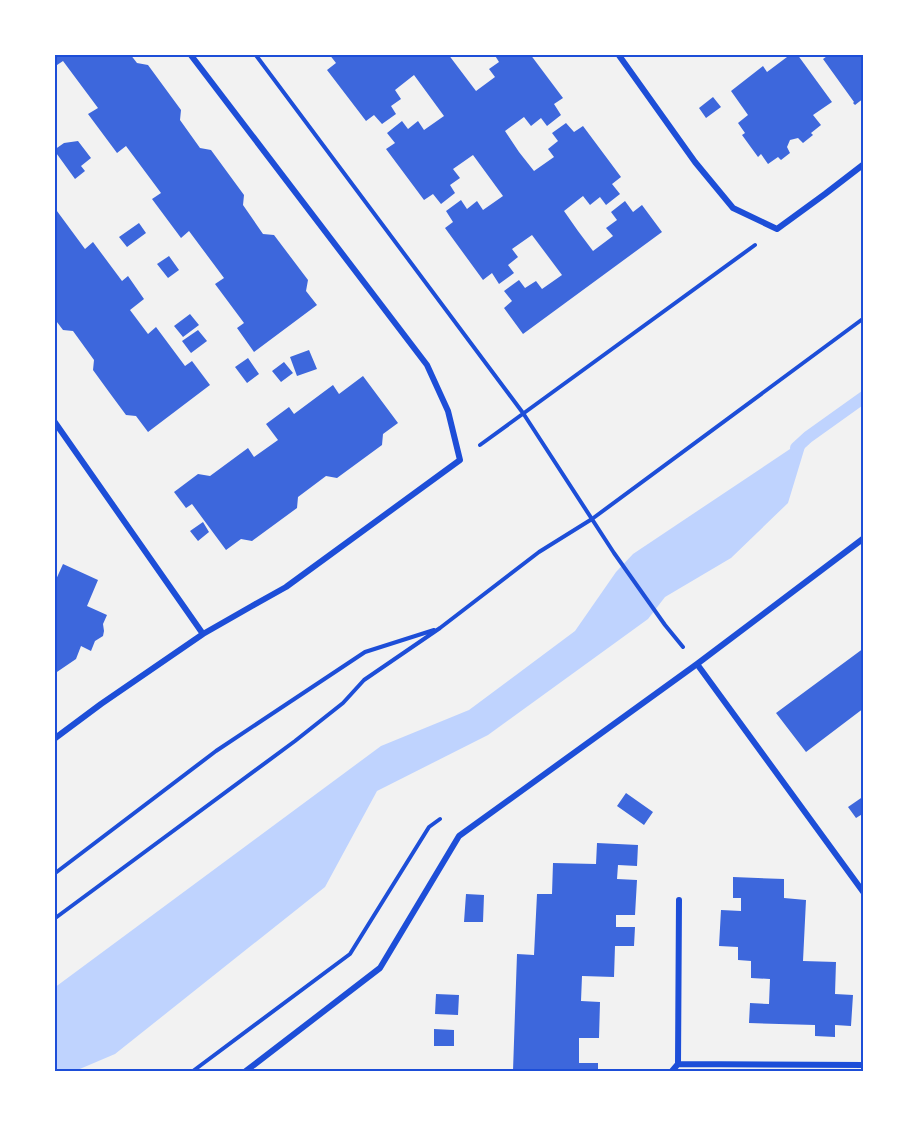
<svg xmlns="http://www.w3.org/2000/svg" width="918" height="1125" viewBox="0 0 918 1125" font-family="'Alegreya Sans',sans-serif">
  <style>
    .water { fill: #bfd3fe }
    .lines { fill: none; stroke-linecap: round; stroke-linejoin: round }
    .stream { stroke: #bfd3fe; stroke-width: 12 }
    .building { fill: #3d67dc }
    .path { stroke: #1d4ed8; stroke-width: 4 }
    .minor { stroke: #1d4ed8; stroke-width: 6 }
    .neatline { fill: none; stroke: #1d4ed8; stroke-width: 2 }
  </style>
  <rect width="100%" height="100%" fill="#f2f2f2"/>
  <path class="water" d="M808,437L788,503L731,558L665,597L648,619L488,735L377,791L325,887L115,1054L75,1071H54V988L381,746L469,710L575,631L616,572L633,554Z"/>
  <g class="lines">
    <path class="stream" d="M796,448L808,437L864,397"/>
  </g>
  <path class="building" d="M54,54H130L137,63L148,65L181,110L180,120L200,148L211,150L244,195L243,205L263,234L274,235L308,280L306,291L317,305L254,352L237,328L244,323L215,284L224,278L189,231L181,238L152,199L161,193L126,146L117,153L88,114L98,108L63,61L54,67Z
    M329,54H448L476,91L495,77L489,69L499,62L494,54H530L563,98L554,104L561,115L547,126L541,118L531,126L524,117L505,131L519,152L534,171L554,157L548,149L558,141L552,133L566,123L574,132L583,126L621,177L612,184L620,194L606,205L600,197L590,205L583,196L564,211L578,231L593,251L613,236L606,228L617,220L611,212L625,201L633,212L642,205L662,232L523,334L504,308L512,301L504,291L519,280L525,288L536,281L542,289L562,275L532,235L512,249L518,257L508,265L514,273L499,284L492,273L483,280L445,228L453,222L446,211L461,200L467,209L477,201L483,210L503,196L473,155L453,169L460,178L450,185L455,193L441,204L433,194L424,200L386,149L395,143L387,133L402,121L408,129L418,121L424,130L444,116L414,75L395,90L401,99L391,106L396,114L382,124L374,115L366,121L327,70L336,63Z
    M791,54H797L832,102L813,115L821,125L811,133L813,135L803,143L798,138L790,140L787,147L790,153L781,160L778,157L768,164L761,154L758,157L742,135L745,133L738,123L748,115L731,91L763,66L767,72Z
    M830,54H864V98L855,105L853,103L854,102L823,59Z
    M713,97L721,107L706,118L699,108Z
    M78,141L91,158L81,166L85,171L75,179L54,150L64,143Z
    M54,207L85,249L93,242L122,281L128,276L144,299L130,310L148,334L156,327L185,366L192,361L210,385L148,432L136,416L126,415L109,392L93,370L94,360L73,331L63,330L54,318Z
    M139,223L146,233L127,247L119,237Z
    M169,256L179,270L168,278L157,264Z
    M190,314L199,325L183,337L174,326Z
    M198,330L207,341L191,353L182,341Z
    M309,350L317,369L297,376L290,357Z
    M248,358L259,374L247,383L235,367Z
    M284,362L293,373L281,382L272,371Z
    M363,376L398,423L383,434L382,445L337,478L326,476L298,497L297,508L252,541L241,539L226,550L192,504L186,508L174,492L198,474L210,476L248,448L254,457L278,440L266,424L289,407L294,414L333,385L339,394Z
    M203,522L209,532L198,541L190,531Z
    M63,564L98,580L87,606L107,615L103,624L104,631L103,636L95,641L91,651L81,646L76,659L54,674V584Z
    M864,648V708L806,752L776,713Z
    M626,793L653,812L644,825L617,806Z
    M864,796V813L856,818L848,807Z
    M597,843L638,845L637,866L618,865L617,879L637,880L635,915H616V927H635L634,946H615L614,977L582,976L581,1001L600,1002L599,1038H579V1063H598V1071H513L517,954L534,955L537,894H552L553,863L596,864Z
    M733,877L784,879V898L806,900L803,961L836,962L835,994L853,995L851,1026L835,1025V1037L815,1036V1025L749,1023L750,1003L769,1004L770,979L751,978V961L738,960V947L719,946L721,910L741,911V898H733Z
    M466,894L484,895L483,922H464Z
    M436,994L459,995L458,1015L435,1014Z
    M434,1029L454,1030V1046H434Z"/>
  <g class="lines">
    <path class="path" d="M255,54L523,413L614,553L665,625L683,647
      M480,445L755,245
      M54,874L216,751L365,652L434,630
      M54,919L295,741L343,703L364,680L440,628L539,552L592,519L864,318
      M193,1071L350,954L429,827L440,819"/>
    <path class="minor" d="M618,54L695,162L733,208L777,229L825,194L864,164
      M54,421L203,634
      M697,664L864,893
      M54,739L101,704L203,634L252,606L286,587L460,460L448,411L427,365L190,54
      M678,1064L679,900
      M246,1071L380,968L459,836L697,664L864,538
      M672,1071L678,1064L864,1065"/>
  </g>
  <rect width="918" height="1125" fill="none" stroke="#ffffff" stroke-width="111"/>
  <rect x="56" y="56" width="806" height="1014" class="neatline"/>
</svg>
